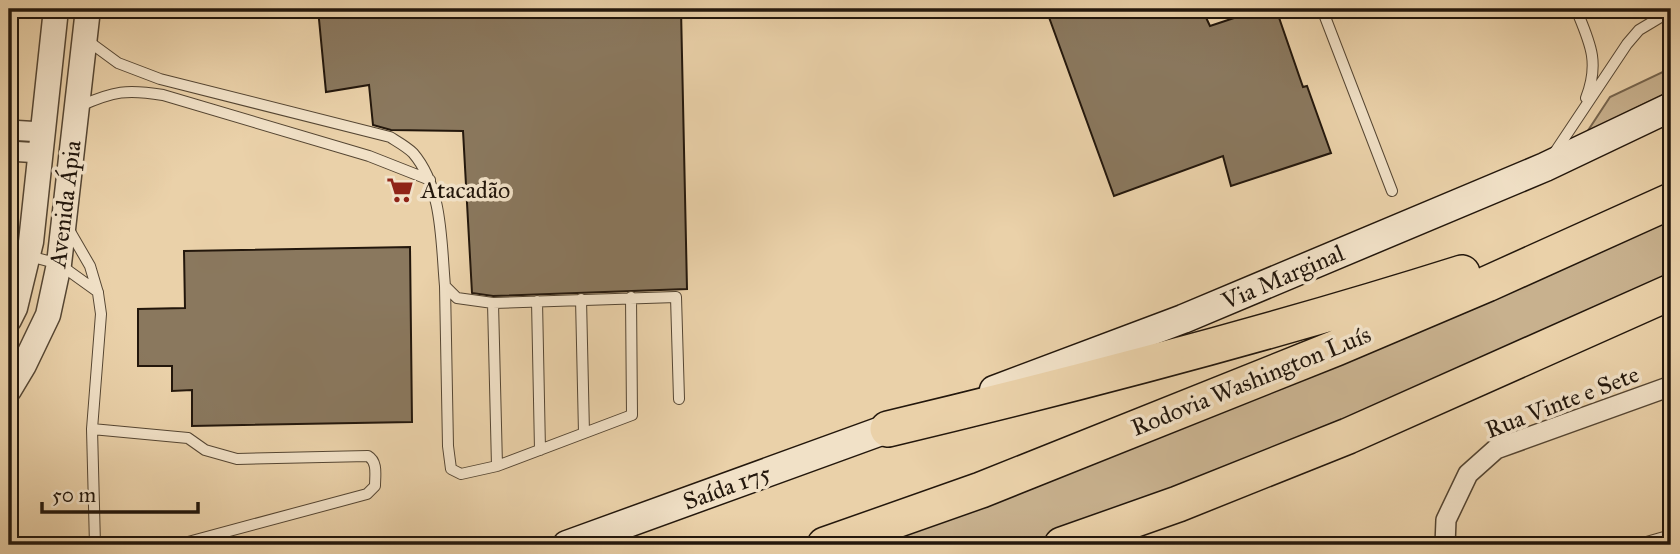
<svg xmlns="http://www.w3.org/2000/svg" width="1680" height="554" viewBox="0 0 1680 554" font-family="'IM FELL Great Primer',serif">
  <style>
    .green { fill: #c8b18e; stroke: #76644d; stroke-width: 2 }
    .building { fill: #8a785e; stroke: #23170c; stroke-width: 2 }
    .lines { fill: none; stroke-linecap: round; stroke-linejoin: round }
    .service-casing { stroke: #554633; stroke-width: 12 }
    .minor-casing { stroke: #554633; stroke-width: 22 }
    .tertiary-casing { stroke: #554633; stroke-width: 27 }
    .secondary-casing { stroke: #23170c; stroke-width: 31 }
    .motorway-casing { stroke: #23170c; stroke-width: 38 }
    .service { stroke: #f1e1c7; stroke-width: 10 }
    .minor { stroke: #f1e1c7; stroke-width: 19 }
    .tertiary { stroke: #f1e1c7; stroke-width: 24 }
    .secondary { stroke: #f1e1c7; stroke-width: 28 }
    .motorway { stroke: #ead1a9; stroke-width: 35 }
    .labels { text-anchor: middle; stroke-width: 7; stroke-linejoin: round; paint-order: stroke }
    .poi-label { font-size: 24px; fill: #23170c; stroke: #f1e1c7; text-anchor: start }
    .street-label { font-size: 24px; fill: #23170c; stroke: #f1e1c7 }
  </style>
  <rect width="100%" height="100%" fill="#ead1a9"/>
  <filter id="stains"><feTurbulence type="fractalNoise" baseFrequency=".00286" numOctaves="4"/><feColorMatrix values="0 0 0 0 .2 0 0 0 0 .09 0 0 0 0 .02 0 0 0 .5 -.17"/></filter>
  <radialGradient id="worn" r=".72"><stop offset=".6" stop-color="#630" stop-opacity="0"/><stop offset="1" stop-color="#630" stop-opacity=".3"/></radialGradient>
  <path class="green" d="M1671,68V91L1587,132L1610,97Z
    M1671,217V280L1426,388L1029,545H864Z"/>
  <path class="building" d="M318,9H681L687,289L493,296L472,293L463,131L391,130L373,125L369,85L326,92Z
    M1046,9H1202L1210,26L1261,9H1276L1303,87L1307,86L1331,153L1231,186L1223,156L1114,196Z
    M410,247L412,422L192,426V390L172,391V366H138V309L185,308L184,251Z"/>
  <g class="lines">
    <defs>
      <path id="service" d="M1322,9L1392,191
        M1576,9C1590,43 1600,62 1586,98
        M88,41L118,63L160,79L390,137C398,142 407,147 413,153C443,188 441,243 445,286L457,298L493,303L676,297L679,399
        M80,106C114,91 127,89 163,95L369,156L430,180
        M1553,155L1627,44L1639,30L1659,18
        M68,228L90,266L98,293L101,314L92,429L95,545
        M29,256L59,264L98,292
        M445,286L448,446L451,469L461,474L497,466L632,415L631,297
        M581,299L584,433
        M537,301L540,450
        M493,303L497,466
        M92,429L188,438L205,450L237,459L368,456C378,462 375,475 375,486L367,494L177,545
        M1636,545L1671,535"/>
      <path id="minor" d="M9,130L42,132
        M9,151L40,153
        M1445,545L1446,520L1468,474L1496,449L1671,386"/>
      <path id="tertiary" d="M9,320L15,308L31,242L56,9
        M9,390L24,365L48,315L59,264L88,9"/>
      <path id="secondary" d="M994,390L1183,319L1545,167L1671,107
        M567,545L906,422"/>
      <path id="motorway" d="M888,429C1081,383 1272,333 1462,273
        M825,545L981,490L1336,348L1487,284L1671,201
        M1062,545L1178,504L1348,436L1671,292"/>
    </defs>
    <use href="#service" class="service-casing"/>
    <use href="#minor" class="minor-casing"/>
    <use href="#tertiary" class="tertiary-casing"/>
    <use href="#secondary" class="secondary-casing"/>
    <use href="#motorway" class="motorway-casing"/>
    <use href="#service" class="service"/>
    <use href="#minor" class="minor"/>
    <use href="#tertiary" class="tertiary"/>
    <use href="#secondary" class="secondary"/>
    <use href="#motorway" class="motorway"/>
  </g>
  <defs>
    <symbol id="supermarket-bare" viewBox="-9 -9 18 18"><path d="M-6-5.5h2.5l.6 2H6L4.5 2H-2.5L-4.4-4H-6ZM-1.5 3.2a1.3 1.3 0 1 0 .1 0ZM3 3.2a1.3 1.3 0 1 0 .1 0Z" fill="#8f2418" stroke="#f1e1c7" stroke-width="2.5" paint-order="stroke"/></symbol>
  </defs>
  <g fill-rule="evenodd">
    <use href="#supermarket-bare" x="381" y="171" width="38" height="38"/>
  </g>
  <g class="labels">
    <g class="poi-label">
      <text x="421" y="198">Atacadão</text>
    </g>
    <g class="street-label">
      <text transform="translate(65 204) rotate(-83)" y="8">Avenida Ápia</text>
      <text transform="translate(1283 277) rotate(-23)" y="8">Via Marginal</text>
      <text transform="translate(1251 381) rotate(-22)" y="8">Rodovia Washington Luís</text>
      <text transform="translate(1562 402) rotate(-21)" y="8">Rua Vinte e Sete</text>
      <text transform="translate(727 487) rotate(-20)" y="8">Saída 175</text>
    </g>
  </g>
  <rect width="1680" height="554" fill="none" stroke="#ead1a9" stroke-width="35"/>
  <rect x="10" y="10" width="1659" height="533" fill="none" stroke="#23170c" stroke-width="3.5"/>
  <rect x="18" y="18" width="1645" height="519" fill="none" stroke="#23170c" stroke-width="2"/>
  <path d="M42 502v10h156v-10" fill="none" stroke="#23170c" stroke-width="3.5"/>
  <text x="52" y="502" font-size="21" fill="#23170c" stroke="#f1e1c7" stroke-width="5" paint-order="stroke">50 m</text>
  <rect width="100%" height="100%" filter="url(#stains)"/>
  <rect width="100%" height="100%" fill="url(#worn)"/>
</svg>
